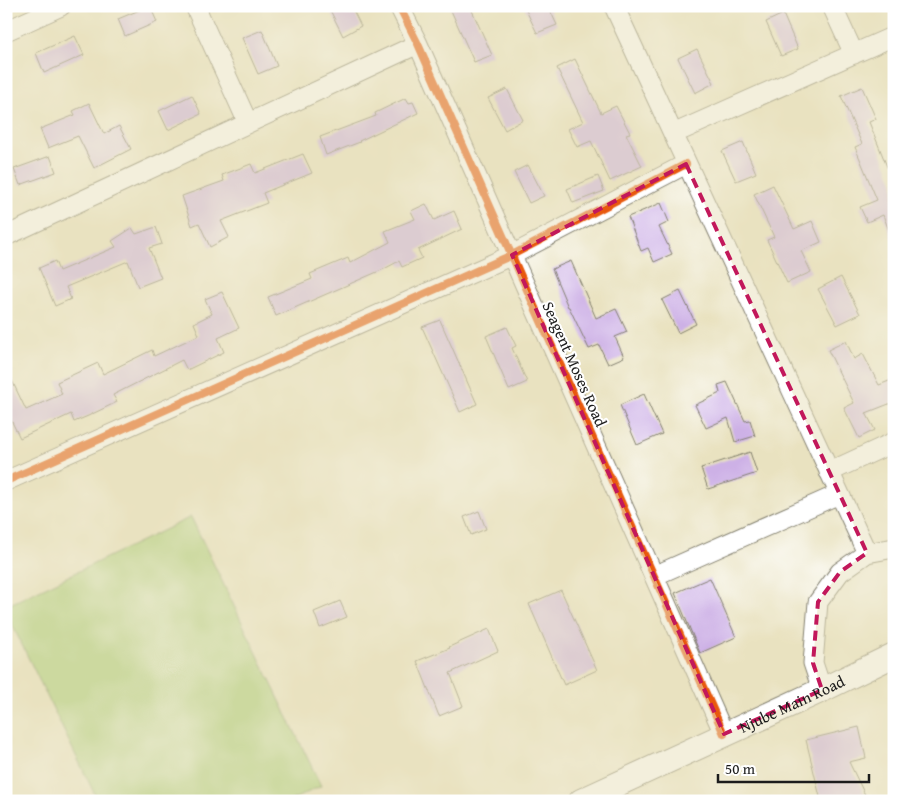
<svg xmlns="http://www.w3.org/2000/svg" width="900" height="807" viewBox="0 0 900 807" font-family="'Gentium Book Plus',serif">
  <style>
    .green { fill: #a8ce78; stroke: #62754a }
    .building { fill: #cdb1e6 }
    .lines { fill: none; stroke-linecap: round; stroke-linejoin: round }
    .minor-casing { stroke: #827f6e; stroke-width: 21 }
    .tertiary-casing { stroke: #827f6e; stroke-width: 26 }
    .minor { stroke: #fff; stroke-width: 19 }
    .tertiary { stroke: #fff; stroke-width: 24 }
    .cycleway-casing { stroke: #fff; stroke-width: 11 }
    .cycleway { stroke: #e8590c; stroke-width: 8 }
    .marked { fill: none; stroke: #c2185b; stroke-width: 4; stroke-dasharray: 10 6; stroke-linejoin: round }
    .labels { text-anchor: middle; stroke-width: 4; stroke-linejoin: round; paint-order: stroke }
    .street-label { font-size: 16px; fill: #1c1c1c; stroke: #fff }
  </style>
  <rect width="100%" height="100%" fill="#fff"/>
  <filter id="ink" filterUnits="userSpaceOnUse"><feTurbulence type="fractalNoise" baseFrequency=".02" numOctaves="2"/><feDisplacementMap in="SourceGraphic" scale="10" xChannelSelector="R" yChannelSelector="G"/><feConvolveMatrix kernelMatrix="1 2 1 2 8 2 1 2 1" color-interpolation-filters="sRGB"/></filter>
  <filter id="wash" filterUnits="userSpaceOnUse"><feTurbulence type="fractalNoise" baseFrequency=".0096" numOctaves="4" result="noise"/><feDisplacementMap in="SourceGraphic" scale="20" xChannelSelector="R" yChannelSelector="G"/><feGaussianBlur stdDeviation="1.12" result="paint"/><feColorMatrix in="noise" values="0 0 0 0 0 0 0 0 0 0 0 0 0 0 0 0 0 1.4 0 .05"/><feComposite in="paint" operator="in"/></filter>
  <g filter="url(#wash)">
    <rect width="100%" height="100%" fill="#e9e2c0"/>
    <path class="green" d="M191,517L321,786L290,801H98L6,612V606Z"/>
    <g id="blocks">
      <path class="building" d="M149,6H150L157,22L125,36L118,19Z
        M328,6H351L361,26L343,36Z
        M449,6H470L492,55L474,62Z
        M524,6H548L557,25L537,33Z
        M783,14L798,49L781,56L766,22Z
        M262,30L277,66L258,74L242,38Z
        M75,36L84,55L44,73L36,53Z
        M697,49L714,83L695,93L678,58Z
        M575,59L601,113L616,106L630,133L626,134L642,166L610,181L591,141L577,147L568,129L583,122L557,68Z
        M862,87L876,119L869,122L894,184L893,241L883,215L867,222L860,207L877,200L855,147L862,144L841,96Z
        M507,89L523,120L505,130L488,98Z
        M192,95L201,114L168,130L159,111Z
        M406,98L409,103L413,102L418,113L359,141L360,142L326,155L320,137L376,116L375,113Z
        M89,103L104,134L119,126L131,149L94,168L78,136L48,148L40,129L75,115L73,111Z
        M743,142L756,173L736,181L722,151Z
        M303,154L312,173L263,193L267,203L221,221L229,237L210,247L199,223L192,226L182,196L224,181L222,175L251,164L255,173Z
        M50,156L56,172L20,185L14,169Z
        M528,165L544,196L529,203L514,172Z
        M598,176L604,191L573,203L567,189Z
        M773,185L794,229L812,221L821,242L801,251L811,272L787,283L767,240L774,237L754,194Z
        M661,203L669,222L659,227L672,254L654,262L648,248L641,251L628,217Z
        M426,204L434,220L454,211L462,229L418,250L422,258L402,267L399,261L384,269L276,316L268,297L312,279L310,274L348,258L350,263L390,242L385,231L415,219L411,211Z
        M156,227L162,244L149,248L161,278L138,287L128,261L66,287L71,299L55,306L39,268L55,261L59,271L116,247L112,241L132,228L136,234Z
        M571,261L596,318L616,309L627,332L615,337L624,357L608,364L599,345L589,349L569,307H568L552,269Z
        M841,277L860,314L837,325L818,289Z
        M680,291L696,324L678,333L662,300Z
        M222,292L239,328L218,338L224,352L187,370L182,360L113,395L117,402L88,416L74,422L71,414L20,438L6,410V368L26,410L62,394L57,382L98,363L103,374L152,350L154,356L199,335L194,323L212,314L205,299Z
        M440,320L477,404L460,412L422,327Z
        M507,327L516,346L512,348L527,382L509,390L486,336Z
        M846,341L854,359L863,354L879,385L894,379V402L866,413L875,430L859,438L844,408L854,403L828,350Z
        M727,382L745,421L750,420L755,436L735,442L728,418L706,428L695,405L720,393L718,385Z
        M644,394L662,434L637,445L620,405Z
        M750,452L757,473L708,489L701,468Z
        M479,511L486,529L471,535L464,517Z
        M710,578L736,637L700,653L675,593Z
        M561,590L597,670L564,685L529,604Z
        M340,601L347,617L320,628L314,612Z
        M489,629L498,651L450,673L463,706L439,716L417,661L450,648L449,647Z
        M859,727L866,758L849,762L868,801H821L806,740Z"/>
    </g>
  </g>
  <g filter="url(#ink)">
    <use href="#blocks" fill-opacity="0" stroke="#827f6e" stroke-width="1"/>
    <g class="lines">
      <defs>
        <path id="minor" d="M195,6L248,123
          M399,6L418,44L724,734
          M614,6L867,553
          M832,6L854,54
          M6,31L61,6
          M673,134L894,36
          M6,236L418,44
          M829,472L894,442
          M6,481L512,255L686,164
          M654,576L839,494
          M822,690L813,663L818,602L840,572L867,553L894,548"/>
        <g id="tertiary">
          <path id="s1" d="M581,801L822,690L894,655"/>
        </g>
      </defs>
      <use href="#minor" class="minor-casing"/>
      <use href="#tertiary" class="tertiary-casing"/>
      <use href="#minor" class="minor"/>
      <use href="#tertiary" class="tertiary"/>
      <defs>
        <path id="cycleway" d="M399,6L418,44L724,734
          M6,481L512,255L686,164"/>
      </defs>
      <use href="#cycleway" class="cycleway-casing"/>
      <use href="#cycleway" class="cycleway"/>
    </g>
  </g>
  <path d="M0 0H900V807H0ZM686,164L867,553L840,572L818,602L813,663L822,690L724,734L512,255Z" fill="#e9e2c0" fill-opacity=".55" fill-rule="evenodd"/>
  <path class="marked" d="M686,164L867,553L840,572L818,602L813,663L822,690L724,734L512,255Z"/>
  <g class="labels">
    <g class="street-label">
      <text transform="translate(575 364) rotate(66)" y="6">Seagent Moses Road</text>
      <text dy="6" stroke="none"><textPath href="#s1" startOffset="232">Njube Main Road</textPath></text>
    </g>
  </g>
  <rect width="900" height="807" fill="none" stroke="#fff" stroke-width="25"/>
  <path d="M718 774v8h151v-8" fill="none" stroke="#1c1c1c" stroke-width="2.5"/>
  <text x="725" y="774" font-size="15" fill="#1c1c1c" stroke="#ffffff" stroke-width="4" paint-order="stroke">50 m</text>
</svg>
